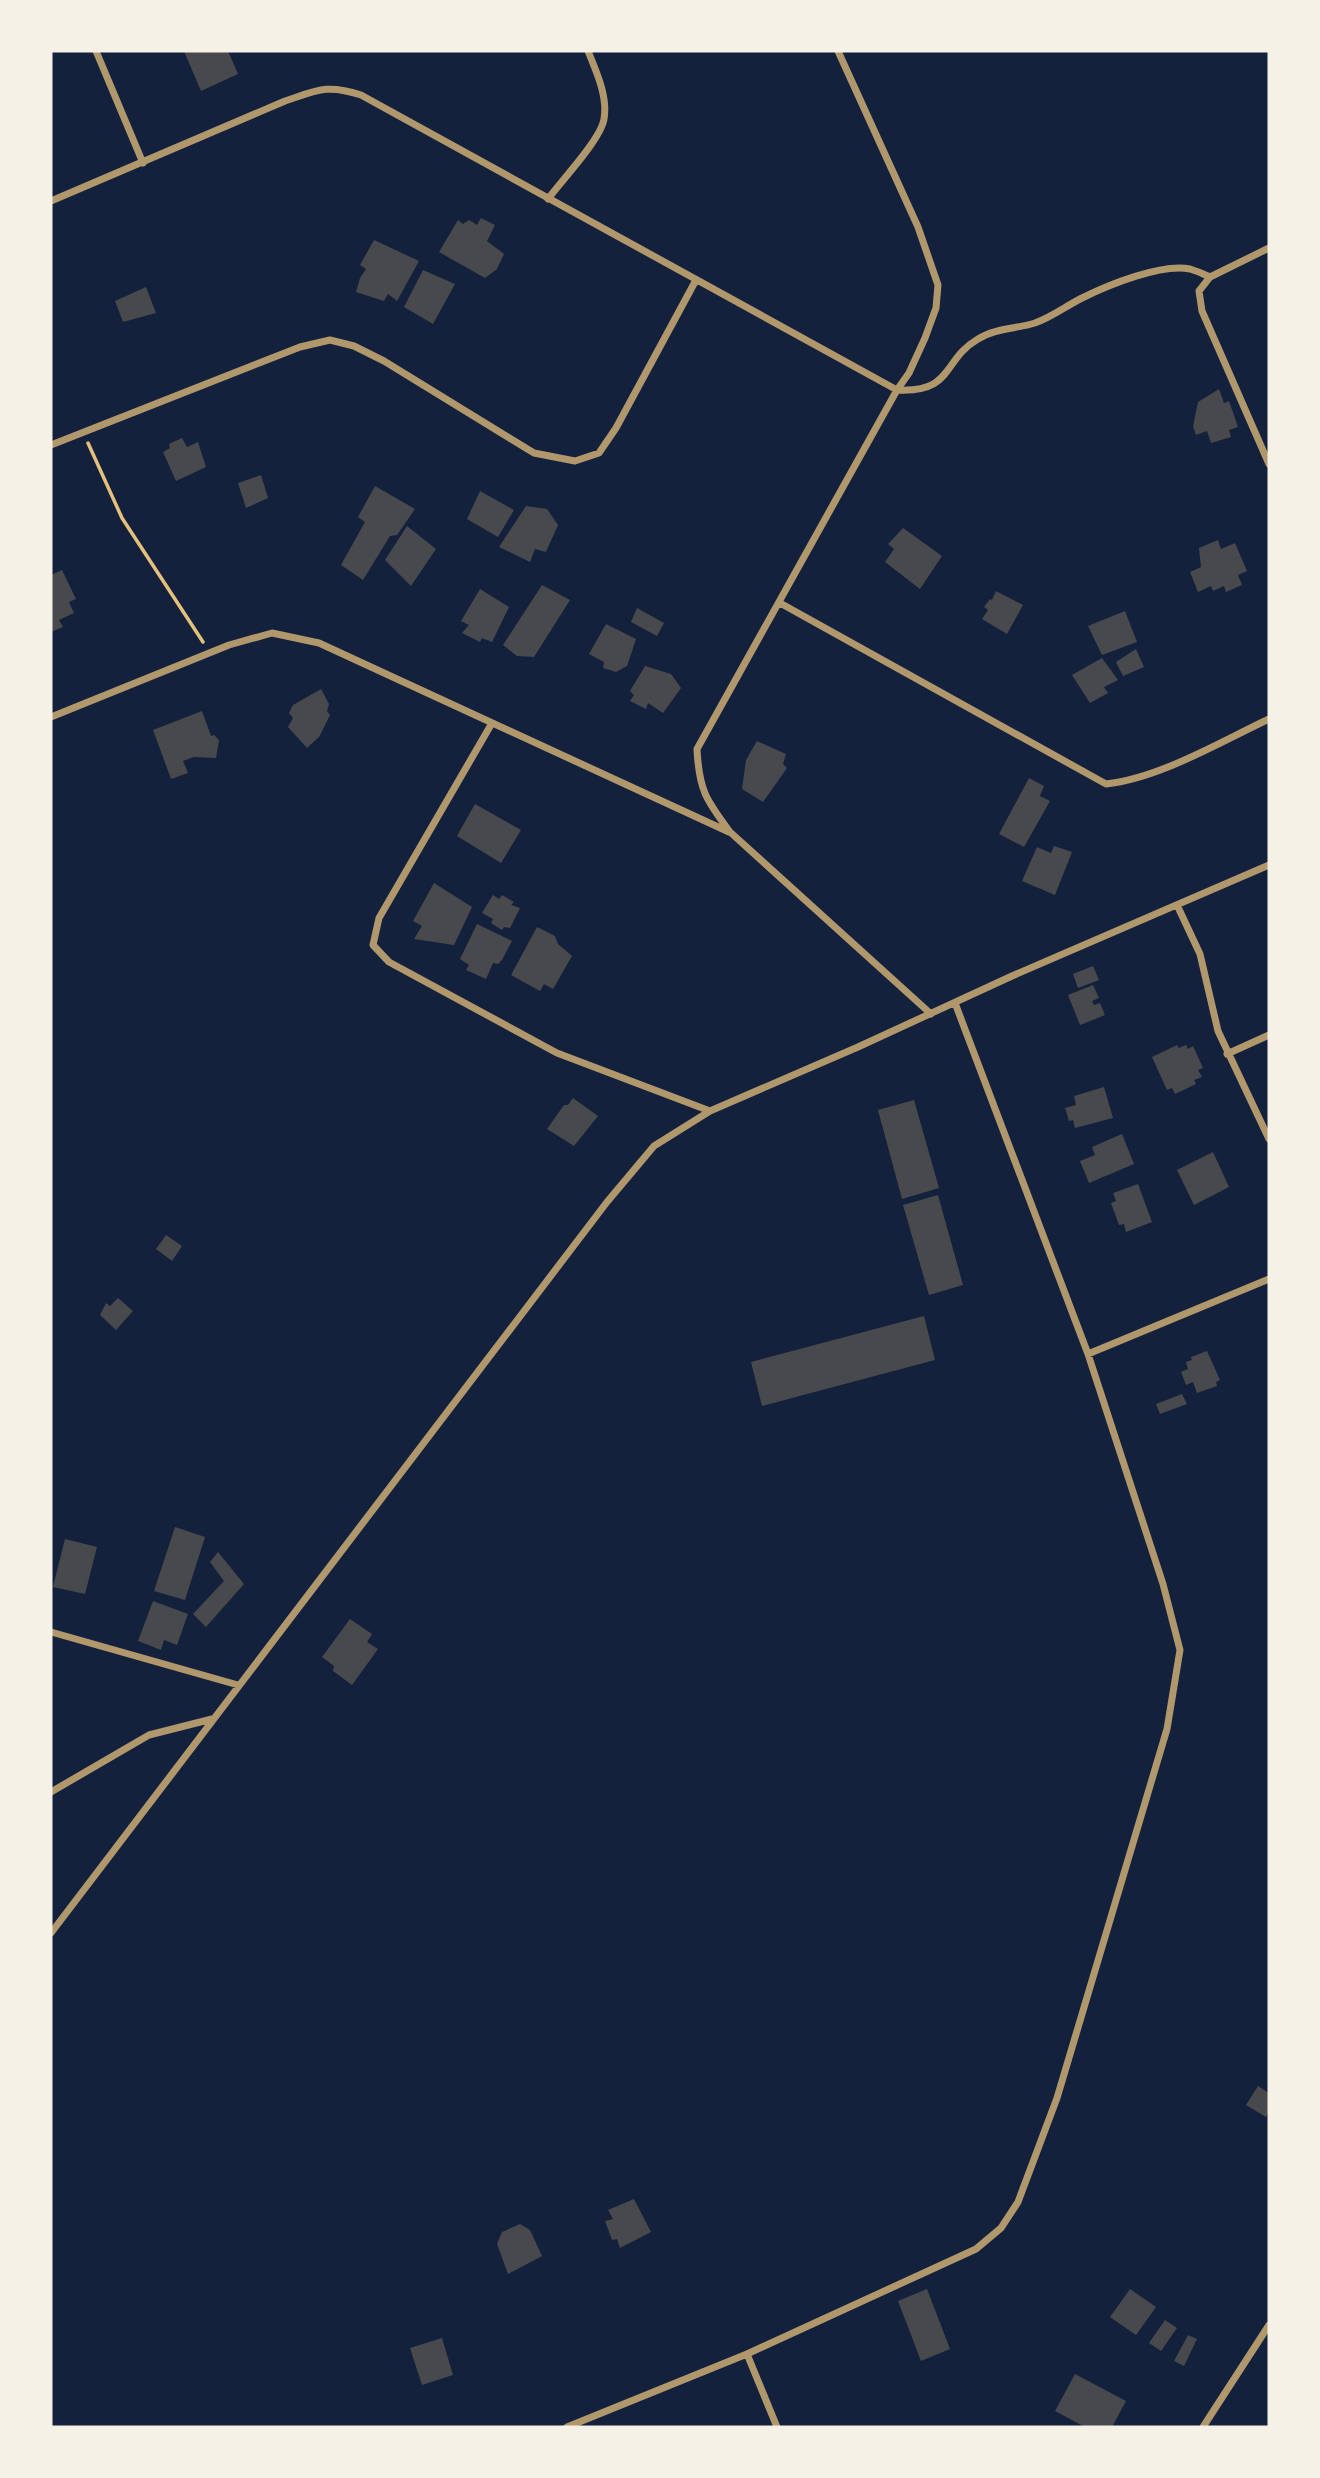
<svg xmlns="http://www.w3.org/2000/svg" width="1320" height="2478" viewBox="0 0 1320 2478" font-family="Arial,sans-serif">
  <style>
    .building { fill: #48494c }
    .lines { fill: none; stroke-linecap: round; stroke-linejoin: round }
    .path { stroke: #e5c07b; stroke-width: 3.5 }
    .minor { stroke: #b1986c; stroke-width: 7 }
  </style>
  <rect width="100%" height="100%" fill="#14213d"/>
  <path class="building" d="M184,51H228L238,74L201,91Z
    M481,218L495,225L487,241L504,254L497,269L485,278L439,252L458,220L463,224L469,220L477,225Z
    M374,240L419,261L397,301L388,294L384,301L356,292L360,278L366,269L360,265Z
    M423,270L455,284L433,324L404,307Z
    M146,287L156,313L123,322L115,301Z
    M1219,389L1224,403L1229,401L1238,427L1229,430L1231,437L1211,443L1207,431L1196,435L1193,426L1198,402Z
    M182,438L187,447L198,442L206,467L176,481L163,452L170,448L169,444Z
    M261,475L268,498L246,508L238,483Z
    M375,486L415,509L397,535L390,536L363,580L341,565L365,522L358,517Z
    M480,491L514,510L498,537L467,519Z
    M526,506L547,509L558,525L546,552L535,549L530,562L499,547Z
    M407,526L436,549L411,586L385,560Z
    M903,528L942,556L920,589L885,562L894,549L888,544Z
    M1218,540L1221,549L1235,543L1247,571L1238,575L1242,585L1226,592L1224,586L1213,591L1211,586L1198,592L1190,572L1201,567L1199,548Z
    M62,570L76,599L69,602L74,613L59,620L63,627L51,632V575Z
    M542,585L570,600L534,657L517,656L503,645Z
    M480,589L509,607L492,642L482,638L480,642L462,633L469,625L461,621Z
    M996,591L1023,605L1007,634L982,619L988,610L984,607L990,599L992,600Z
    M637,608L664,623L657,636L631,622Z
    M1125,611L1137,642L1102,655L1088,626Z
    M606,624L636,639L627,666L616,672L603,668L604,662L589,654Z
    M1136,649L1144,667L1123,676L1116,662Z
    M1102,658L1118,680L1104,687L1108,693L1090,703L1072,675Z
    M645,666L671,674L681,688L663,713L648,703L646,709L630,701L634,695L630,691Z
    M321,689L329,704L327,711L330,715L319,737L307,748L288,727L293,718L289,713L293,705Z
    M202,711L211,736L214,735L219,740L216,758L194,757L183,761L188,773L171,779L153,730Z
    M757,741L786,754L783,764L787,768L763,802L742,789L746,760Z
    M1029,778L1044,786L1040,796L1050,801L1024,847L999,834Z
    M475,804L521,830L501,863L457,836Z
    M1054,846L1072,852L1055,895L1022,881L1037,847L1051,853Z
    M434,883L472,907L454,945L414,939L422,926L413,921Z
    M493,895L499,899L502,895L514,902L511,905L520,908L510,928L504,927L502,930L491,923L493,919L482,913Z
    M477,924L512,941L502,960L498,964L493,963L486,979L466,970L469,965L460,959Z
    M537,927L555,936L558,944L572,956L553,989L544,984L540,991L511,975Z
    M1093,966L1099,980L1078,988L1073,974Z
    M1093,985L1099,998L1092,1001L1094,1005L1100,1003L1105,1015L1080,1025L1068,995Z
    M1177,1045L1179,1048L1186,1045L1188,1049L1193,1046L1203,1068L1198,1070L1202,1077L1194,1080L1196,1084L1175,1094L1172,1088L1167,1090L1152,1057Z
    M1104,1087L1113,1118L1075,1128L1073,1120L1069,1121L1065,1108L1076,1105L1074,1096Z
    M573,1098L598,1116L574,1146L547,1129L564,1105H568Z
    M914,1100L939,1188L902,1199L878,1110Z
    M1122,1134L1134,1164L1089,1183L1080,1161L1095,1155L1092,1147Z
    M1213,1152L1229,1187L1194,1205L1177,1170Z
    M1138,1184L1152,1222L1126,1232L1124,1224L1119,1225L1111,1203L1116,1201L1113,1193Z
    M938,1195L963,1285L929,1295L903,1205Z
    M166,1235L182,1246L172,1261L156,1249Z
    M118,1298L133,1311L116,1330L100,1315L106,1303L110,1306Z
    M924,1316L935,1360L762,1406L751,1362Z
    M1207,1351L1220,1380L1216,1382L1217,1386L1197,1393L1193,1382L1186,1385L1181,1372L1188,1369L1186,1362L1192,1360L1191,1357Z
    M1182,1394L1187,1404L1160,1414L1156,1404Z
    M175,1527L205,1537L185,1600L154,1591Z
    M65,1539L97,1547L85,1594L53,1587Z
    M218,1552L244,1584L206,1627L193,1614L224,1581L210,1562Z
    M153,1601L188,1614L177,1645L164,1640L161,1650L138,1641Z
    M350,1619L372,1634L367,1642L378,1649L352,1685L333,1671L334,1666L322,1657Z
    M1258,2086L1269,2093V2112L1266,2117L1246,2105Z
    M634,2199L651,2232L620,2248L617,2239L612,2240L605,2221L613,2219L608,2210Z
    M520,2224L530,2230L542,2256L508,2274L497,2244L502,2232Z
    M927,2289L950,2349L921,2361L898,2301Z
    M1130,2289L1156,2307L1136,2335L1110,2317Z
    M1165,2320L1177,2328L1161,2351L1149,2343Z
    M1188,2335L1197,2339L1184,2366L1174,2361Z
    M442,2338L453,2375L422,2385L410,2348Z
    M1075,2374L1126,2401L1112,2427H1085L1055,2411Z"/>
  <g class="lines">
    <path class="path" d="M88,443L122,518L203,642"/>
    <path class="minor" d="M96,51L143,163
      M838,51L918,227L938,285L936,308L925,338L909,373L897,390L697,749C699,790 706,800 730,832L931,1014
      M548,199C562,180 601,139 604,119C608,96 596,71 588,51
      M51,201L285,101C318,90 327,84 361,95L897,390C954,393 942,360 978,339C995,328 1016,329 1035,323C1052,317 1066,306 1082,298C1108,285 1162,263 1190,269C1197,271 1204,274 1210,277
      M1269,248L1210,277L1199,291L1202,311L1269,464
      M51,445L300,347L330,340L354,346L384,361L534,453L575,461L599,453L616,428L696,280
      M780,603L1106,784C1160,778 1220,742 1269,719
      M51,717L229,645L272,633L319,643L729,832
      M492,723L379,918L373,945L389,962L557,1053L710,1111
      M1177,905L1200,954L1218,1031L1269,1139
      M1227,1054L1269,1035
      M1088,1354L1269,1279
      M51,1632L238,1685
      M51,1792L149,1735L212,1719
      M51,1933L607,1202L654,1146L710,1111L858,1047L1012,976L1269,865
      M747,2354L976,2249L1001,2228L1018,2202L1057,2098L1167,1729L1180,1650L1163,1584L1088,1354L955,1003
      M567,2427L747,2354L777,2427
      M1203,2427L1269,2325"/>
  </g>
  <rect width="1320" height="2478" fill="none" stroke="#f6f1e7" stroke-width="105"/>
</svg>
